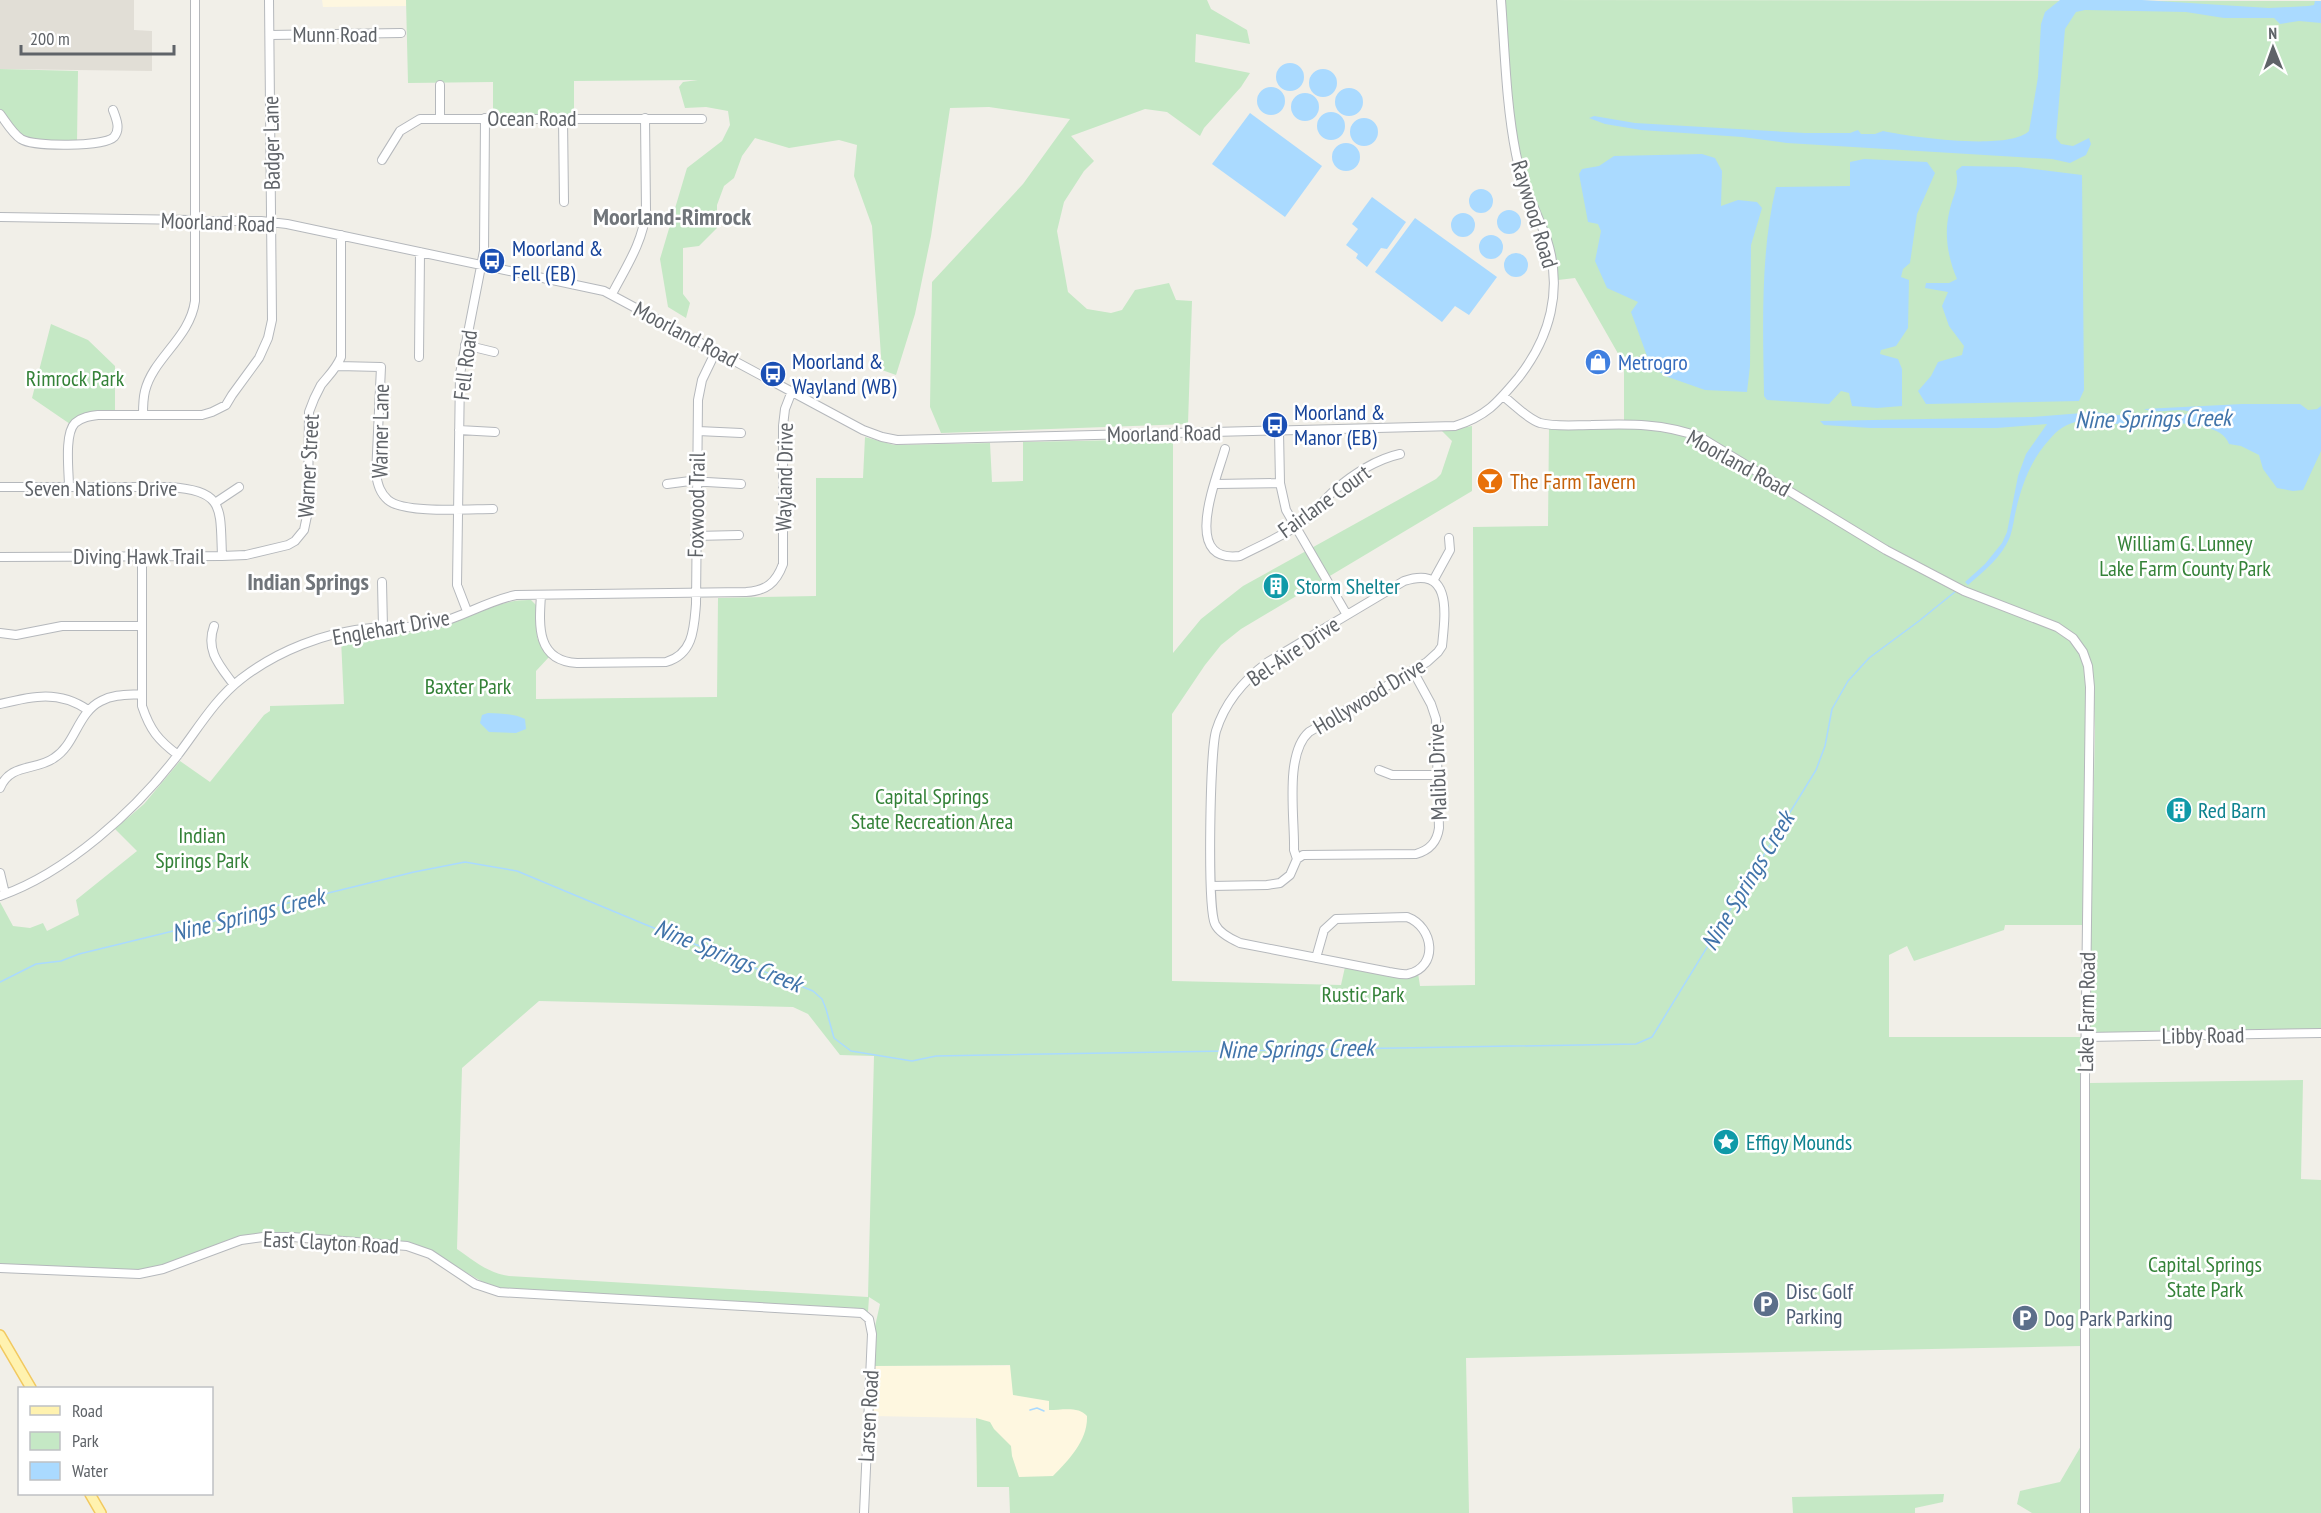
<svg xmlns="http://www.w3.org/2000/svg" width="2321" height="1513" viewBox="0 0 2321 1513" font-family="'PT Sans Narrow',sans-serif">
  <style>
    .commercial { fill: #fef7e0 }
    .education { fill: #e1ded6 }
    .green { fill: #c5e8c5; fill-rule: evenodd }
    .water { fill: #aadaff }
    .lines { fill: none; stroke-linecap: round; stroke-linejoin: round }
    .stream { stroke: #aadaff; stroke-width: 1.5 }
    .minor-casing { stroke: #b5b8bc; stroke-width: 10 }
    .major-casing { stroke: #f2c960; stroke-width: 12 }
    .minor { stroke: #fff; stroke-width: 8 }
    .major { stroke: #fff2af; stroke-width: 9 }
    .labels { text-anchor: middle; stroke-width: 5; stroke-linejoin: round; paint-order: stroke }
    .street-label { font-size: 22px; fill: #5f6368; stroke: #fff }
    .transit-label { font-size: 22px; fill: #164399; stroke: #fff; text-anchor: start }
    .shop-label { font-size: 22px; fill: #366cbe; stroke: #fff; text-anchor: start }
    .park-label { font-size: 22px; fill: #348238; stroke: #fff }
    .food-label { font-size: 22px; fill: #c56008; stroke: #fff; text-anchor: start }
    .culture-label { font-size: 22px; fill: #0d838f; stroke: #fff; text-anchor: start }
    .service-label { font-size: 22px; fill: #4e5e75; stroke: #fff; text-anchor: start }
    .neighbourhood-label { font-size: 24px; font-weight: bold; fill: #70757a; stroke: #fff }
    .water-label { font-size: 24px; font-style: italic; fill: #4174aa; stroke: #fff }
  </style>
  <rect width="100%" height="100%" fill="#f1efe8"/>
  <path class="commercial" d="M322,0H406V6L323,7Z
    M1151,1365L1153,1485L977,1487L976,1418L871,1416L873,1366Z"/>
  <path class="education" d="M0,0H134V30L152,31V71L0,69Z"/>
  <path class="green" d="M406,0H1207L1211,9L1247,30L1250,44L1196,34L1195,62L1250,73L1241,87L1204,128L1200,136L1167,112L1145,109L1071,136L1094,161L1084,171L1064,202L1057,231L1068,292L1087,309L1111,313L1122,310L1135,290L1169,283L1176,300L1192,301L1188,424L941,433L930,407L932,282L1023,184L1070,119L989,107L950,108L931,236L915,314L896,375L882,370L872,226L854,176L857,145L839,140L789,148L755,138L742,156L734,178L724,186L717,205V228L699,246L683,248V294L690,303L686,318L668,307L660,259L687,168L722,141L730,125L728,111L706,107L685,108L679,87L683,82L698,80L574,81V114H493V82L408,83Z
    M1505,0L2321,1V1030L2098,1034L2092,1030L2089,1023L2095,730L2093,677L2091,662L2076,638L1961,585L1952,590C1985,609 2049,617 2072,642C2081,652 2085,664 2087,676L2084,925H2005L2004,930L1914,961L1907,946L1889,955V1037H2083L2082,1346L1466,1358L1469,1513H1010L1009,1487H977L976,1418L990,1422L994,1429L1011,1446L1012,1456L1019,1477L1053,1476C1069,1460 1088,1440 1087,1416C1079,1406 1062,1410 1049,1410V1401L1013,1395L1010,1365L873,1366L874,1331L880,1304L869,1297L868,1312L855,1308L504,1289L486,1284L457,1267L448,1266L419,1249L257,1238L146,1273L0,1266V902L13,926L30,928L43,923L47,931L79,915L76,900L137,851L115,829L144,804L180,761L210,782L264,715L270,711V706L344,704L341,639C370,632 400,636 429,630C464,622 494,599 531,600L536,605L537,638L549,657L536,671V699L717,697L718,598L816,596V478H863L865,437L894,445L990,443L992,482L1023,481V442L1173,439V653L1201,619L1243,586L1436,479L1441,474L1452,441L1442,431L1472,426V491L1241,629L1221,645L1205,665L1172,714V981L1341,985L1345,967L1394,977L1418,973L1420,986L1475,985L1473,527L1548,526L1549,428H1624V364L1575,278L1558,280C1555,239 1533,205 1522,166C1507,113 1509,55 1505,0ZM539,1001L793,1007L808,1014L840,1055L874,1056L868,1297L509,1276C488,1273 474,1261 457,1249L462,1068Z
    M0,69L78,71L77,143L23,140L0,114Z
    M51,324L88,340L115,366V412C98,412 82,410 70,424L32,398Z
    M2303,1080L2301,1179L2321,1180V1513H2088L2089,1083Z
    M2081,1446L2080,1513H2032L2017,1504L2020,1491L2060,1482Z
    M1944,1494L1943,1502L1915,1508V1513H1793L1792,1497Z"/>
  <path class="water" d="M2060,0H2142L2269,8L2308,6L2314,5L2315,1H2321V23L2299,21L2280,24L2274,18H2224L2186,12L2085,10L2076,12L2065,29L2056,138L2061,144L2073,146L2089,138L2091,144L2086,155L2070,163L2052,159L1787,143L1742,137L1641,130L1605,124L1589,118L1594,116L1635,123L1805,133H1850L1858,130L1861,134H1875L1883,131C1911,137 2008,151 2029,131L2038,77L2041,24L2045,12Z
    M1276 77a14 14 0 1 1 28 0a14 14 0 1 1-28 0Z
    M1309 83a14 14 0 1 1 28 0a14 14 0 1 1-28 0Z
    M1257 101a14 14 0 1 1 28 0a14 14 0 1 1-28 0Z
    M1335 102a14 14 0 1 1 28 0a14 14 0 1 1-28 0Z
    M1291 107a14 14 0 1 1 28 0a14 14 0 1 1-28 0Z
    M1317 126a14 14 0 1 1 28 0a14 14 0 1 1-28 0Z
    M1250,113L1322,166L1285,217L1212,164Z
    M1350 132a14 14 0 1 1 28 0a14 14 0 1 1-28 0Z
    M1332 157a14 14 0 1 1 28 0a14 14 0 1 1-28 0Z
    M1702,154L1715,158L1722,171L1721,206L1738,200L1757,202L1762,208L1751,245L1750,366L1747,392L1705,390L1668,377L1651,367L1631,312L1638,302L1607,288L1595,261L1601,231L1598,224L1588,222L1579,174L1582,169L1599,166L1614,156Z
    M1864,159L1927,162L1935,173L1917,214L1910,263L1903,269L1901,277L1909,280L1908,328L1896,346L1881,350L1880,354L1898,359L1902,369V406L1877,408L1852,406L1849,393L1841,391L1829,404L1767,400L1764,396C1763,327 1760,255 1776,187L1850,186V162Z
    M1962,166L2018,167L2082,175L2084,390L2079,401L1926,404L1918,391L1931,376L1938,362L1962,355L1964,346L1949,326L1942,306L1948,292L1925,288L1926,283H1949L1957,279C1948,258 1944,235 1949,213C1952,197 1960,187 1956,171Z
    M1469 201a12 12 0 1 1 24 0a12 12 0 1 1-24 0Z
    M1372,197L1406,222L1387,249L1381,248L1367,267L1356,258L1358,254L1346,245L1358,229L1352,224Z
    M1497 222a12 12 0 1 1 24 0a12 12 0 1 1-24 0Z
    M1451 225a12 12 0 1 1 24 0a12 12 0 1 1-24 0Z
    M1415,218L1497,277L1469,315L1455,306L1442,322L1375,272Z
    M1479 247a12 12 0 1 1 24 0a12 12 0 1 1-24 0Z
    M1504 265a12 12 0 1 1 24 0a12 12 0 1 1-24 0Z
    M2242,404H2300L2308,410L2317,409L2321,406V451L2303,490L2293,491L2277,488L2263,469L2259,455L2241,446L2229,444C2219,414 2133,425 2106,424C2097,418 2089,419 2080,421C2067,423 2057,430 2049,440C2031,460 2022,484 2016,510C2014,518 2013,528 2010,537C2001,558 1985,570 1968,585L1965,582L1985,564L2002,543L2007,532L2018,476L2026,454L2047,424L1997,428H1870L1824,425L1820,421L2032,417L2095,412L2117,415H2184L2191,412C2176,407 2158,415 2144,409Z
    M488,713C501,714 513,713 525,719L526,729L516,733L489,732L480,723L482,715Z"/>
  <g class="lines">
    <path class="stream" d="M0,982L36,964L61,961L79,954L414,872L465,862L517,871L644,924L813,991L822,999L826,1009L834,1038L851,1051L912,1061L936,1056L987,1055L1636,1044L1652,1037L1816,770L1825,746L1832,709L1848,681L1869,658L1919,621L1956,591
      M1030,1410L1037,1408L1044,1411"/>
    <defs>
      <path id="minor" d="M270,35L401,33
        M440,85V118
        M0,114C6,122 13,134 21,139C33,147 104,147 114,137C121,129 116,118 113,110
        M563,118L564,202
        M382,160L400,131L420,119H702
        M0,217L261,221L287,224L604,291L863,430L882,437L897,440L1455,426C1487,416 1498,402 1519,377C1550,337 1563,290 1547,240C1537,212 1522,185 1516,154C1506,104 1505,52 1501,0
        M612,294C626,267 643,242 646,211L645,118
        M465,345L494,352
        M419,357L420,252
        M338,366L381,367L376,475C378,485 380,493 388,500C404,514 470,509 493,509
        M1503,396C1515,405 1526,418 1540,423C1556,427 1575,425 1591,425C1630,424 1663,423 1700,437L1886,550L1964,591L2057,627L2073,638L2083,652L2088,666L2090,687L2085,1080V1513
        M143,415C143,407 143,399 145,391C153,358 190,338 195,301V0
        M459,430L495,432
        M698,431L741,433
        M1279,431L1280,483L1286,510L1347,615
        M1225,449C1217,478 1180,564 1240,556C1261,545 1286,535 1305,520C1317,511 1324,499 1335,490C1353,474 1377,459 1400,454
        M667,484L690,481L741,484
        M1216,484L1280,483
        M0,487H169C225,491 220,507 222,556
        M69,487C69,472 64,434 75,423C82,417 90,416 98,415H202L212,412L226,405L232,395L259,358L268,338L272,320L269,0
        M215,503L239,487
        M695,536L739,535
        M0,557L222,556L246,555L288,545L295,541L304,530L308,511L309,412C312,403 316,394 321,385C329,375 336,369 341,357V235
        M142,557V706C150,730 158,740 178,755
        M1433,581L1450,550L1449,538
        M382,582L383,628
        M541,595C539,625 536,661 577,663L666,662C694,654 694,627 696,604L698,400L702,380L716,351
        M467,611L457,585L460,374L484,251L485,118
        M214,626C205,651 220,666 234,685
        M0,633L16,635L62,626H142
        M0,704C33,696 59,690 88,710
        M1379,770L1392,775H1438
        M0,788C10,763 36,771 54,758C76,744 77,713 101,701C114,694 128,695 142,694
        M1297,859L1303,855L1416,854C1430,850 1437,842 1439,828L1436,719L1431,704L1413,671
        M0,873L5,894
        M1211,886L1267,885L1280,883L1290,875L1297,859L1294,850C1295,819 1284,754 1309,732L1427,662L1438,652L1442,646C1445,615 1453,565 1404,581L1268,662C1244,680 1225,702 1216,731C1210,752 1207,906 1215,924C1219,933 1231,939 1240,943L1389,972C1395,973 1402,975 1408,974C1439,967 1434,927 1407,917L1336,919L1324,930L1316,958
        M0,896C66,873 135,811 177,756C197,730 215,699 241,679C277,651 325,632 371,628C392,626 414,629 435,624C463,617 487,601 516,595L746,592C766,591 776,583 783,564V426L785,409L792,391
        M2086,1037L2321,1033
        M0,1268L139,1274L163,1269L241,1240L263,1237H292L407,1246L430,1254L475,1284L499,1292L862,1313L869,1319L872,1334L864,1513"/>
      <path id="major" d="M0,1335L31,1388
        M90,1494L101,1513"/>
    </defs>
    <use href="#minor" class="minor-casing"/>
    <use href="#major" class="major-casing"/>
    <use href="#minor" class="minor"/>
    <use href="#major" class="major"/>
  </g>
  <defs>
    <symbol id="bus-disc" viewBox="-11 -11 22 22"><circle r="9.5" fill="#1a4fb4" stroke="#fff"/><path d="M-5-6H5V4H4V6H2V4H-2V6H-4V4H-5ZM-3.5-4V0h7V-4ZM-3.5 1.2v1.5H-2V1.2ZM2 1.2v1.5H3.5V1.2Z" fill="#fff"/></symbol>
    <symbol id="shop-disc" viewBox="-11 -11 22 22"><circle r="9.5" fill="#3f7fe0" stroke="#fff"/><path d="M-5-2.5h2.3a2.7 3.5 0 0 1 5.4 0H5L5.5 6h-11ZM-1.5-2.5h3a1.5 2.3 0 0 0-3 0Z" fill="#fff"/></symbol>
    <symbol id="bar-disc" viewBox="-11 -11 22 22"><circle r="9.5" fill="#e8710a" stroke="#fff"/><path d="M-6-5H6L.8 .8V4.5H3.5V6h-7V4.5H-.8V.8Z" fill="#fff"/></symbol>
    <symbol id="building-disc" viewBox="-11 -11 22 22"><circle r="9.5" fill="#0f9aa8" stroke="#fff"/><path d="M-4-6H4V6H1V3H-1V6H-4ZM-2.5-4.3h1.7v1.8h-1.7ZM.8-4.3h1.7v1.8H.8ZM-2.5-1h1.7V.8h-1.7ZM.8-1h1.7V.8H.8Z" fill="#fff"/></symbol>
    <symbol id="sight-disc" viewBox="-11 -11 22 22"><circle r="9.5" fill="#0f9aa8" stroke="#fff"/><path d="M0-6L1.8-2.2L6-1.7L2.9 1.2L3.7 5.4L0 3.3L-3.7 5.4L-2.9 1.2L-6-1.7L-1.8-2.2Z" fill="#fff"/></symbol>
    <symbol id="parking-disc" viewBox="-11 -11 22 22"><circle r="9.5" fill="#5c6f8a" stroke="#fff"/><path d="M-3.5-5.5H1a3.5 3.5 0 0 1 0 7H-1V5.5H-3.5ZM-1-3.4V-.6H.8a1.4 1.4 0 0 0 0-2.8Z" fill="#fff"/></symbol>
  </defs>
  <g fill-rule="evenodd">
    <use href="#bus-disc" x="477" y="246" width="30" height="30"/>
    <use href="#shop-disc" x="1583" y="347" width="30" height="30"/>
    <use href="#bus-disc" x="758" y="359" width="30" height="30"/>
    <use href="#bus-disc" x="1260" y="410" width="30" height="30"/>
    <use href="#bar-disc" x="1475" y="466" width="30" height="30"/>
    <use href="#building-disc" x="1261" y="571" width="30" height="30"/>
    <use href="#building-disc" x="2164" y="795" width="30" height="30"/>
    <use href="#sight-disc" x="1711" y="1127" width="30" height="30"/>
    <use href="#parking-disc" x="1751" y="1289" width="30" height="30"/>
    <use href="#parking-disc" x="2010" y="1303" width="30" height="30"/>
  </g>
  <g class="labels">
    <g class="street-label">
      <text x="335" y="42">Munn Road</text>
      <text x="532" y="126">Ocean Road</text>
      <text transform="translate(271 143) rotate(-91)" y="8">Badger Lane</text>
      <text transform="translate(1535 214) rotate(73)" y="8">Raywood Road</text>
      <text transform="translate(218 222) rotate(2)" y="8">Moorland Road</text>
      <text transform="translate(686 334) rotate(28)" y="8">Moorland Road</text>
      <text transform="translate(465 365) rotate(-83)" y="8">Fell Road</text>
      <text transform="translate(380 431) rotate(-89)" y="8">Warner Lane</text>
      <text transform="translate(1164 433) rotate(-1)" y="8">Moorland Road</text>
      <text transform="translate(1739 463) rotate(29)" y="8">Moorland Road</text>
      <text transform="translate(308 466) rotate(-87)" y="8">Warner Street</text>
      <text transform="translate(784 477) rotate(-89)" y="8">Wayland Drive</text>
      <text x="101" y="496">Seven Nations Drive</text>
      <text transform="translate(1324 501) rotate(-36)" y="8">Fairlane Court</text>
      <text transform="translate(696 505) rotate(-89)" y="8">Foxwood Trail</text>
      <text x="139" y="564">Diving Hawk Trail</text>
      <text transform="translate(391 627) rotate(-10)" y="8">Englehart Drive</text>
      <text transform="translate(1293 651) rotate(-34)" y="8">Bel-Aire Drive</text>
      <text transform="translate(1369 696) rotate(-31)" y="8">Hollywood Drive</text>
      <text transform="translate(1437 772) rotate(-92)" y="8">Malibu Drive</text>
      <text transform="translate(2086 1012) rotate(-89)" y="8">Lake Farm Road</text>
      <text transform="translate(2203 1035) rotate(-1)" y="8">Libby Road</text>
      <text transform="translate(331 1242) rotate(3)" y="8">East Clayton Road</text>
      <text transform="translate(868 1416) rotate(-87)" y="8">Larsen Road</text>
    </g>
    <g class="transit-label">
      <text x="512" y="256">Moorland &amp;<tspan x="512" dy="25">Fell (EB)</tspan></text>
      <text x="792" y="369">Moorland &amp;<tspan x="792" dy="25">Wayland (WB)</tspan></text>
      <text x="1294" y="420">Moorland &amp;<tspan x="1294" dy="25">Manor (EB)</tspan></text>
    </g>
    <g class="shop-label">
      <text x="1618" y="370">Metrogro</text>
    </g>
    <g class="park-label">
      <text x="75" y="386">Rimrock Park</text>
      <text x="2185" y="551">William G. Lunney<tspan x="2185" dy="25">Lake Farm County Park</tspan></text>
      <text x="468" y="694">Baxter Park</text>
      <text x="932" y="804">Capital Springs<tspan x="932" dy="25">State Recreation Area</tspan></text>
      <text x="202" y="843">Indian<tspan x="202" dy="25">Springs Park</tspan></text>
      <text x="1363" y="1002">Rustic Park</text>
      <text x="2205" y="1272">Capital Springs<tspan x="2205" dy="25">State Park</tspan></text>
    </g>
    <g class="food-label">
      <text x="1510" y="489">The Farm Tavern</text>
    </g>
    <g class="culture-label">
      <text x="1296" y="594">Storm Shelter</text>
      <text x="2198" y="818">Red Barn</text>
      <text x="1746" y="1150">Effigy Mounds</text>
    </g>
    <g class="service-label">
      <text x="1786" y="1299">Disc Golf<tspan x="1786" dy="25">Parking</tspan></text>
      <text x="2044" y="1326">Dog Park Parking</text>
    </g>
    <g class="neighbourhood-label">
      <text x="672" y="225">Moorland-Rimrock</text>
      <text x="308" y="590">Indian Springs</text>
    </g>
    <g class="water-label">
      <text transform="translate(2153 419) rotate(-1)" y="8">Nine Springs Creek</text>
      <text transform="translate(1748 881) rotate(-59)" y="8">Nine Springs Creek</text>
      <text transform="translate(248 915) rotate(-14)" y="8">Nine Springs Creek</text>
      <text transform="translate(728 956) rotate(22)" y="8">Nine Springs Creek</text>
      <text transform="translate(1296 1049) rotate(-1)" y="8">Nine Springs Creek</text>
    </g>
  </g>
  <rect x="18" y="1387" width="195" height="108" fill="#ffffff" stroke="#bfc1c3" stroke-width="1.5"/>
  <rect x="30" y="1406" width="30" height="9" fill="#fff2af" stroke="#bfc1c3" stroke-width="1.5"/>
  <text x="72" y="1417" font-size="18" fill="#5f6368">Road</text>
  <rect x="30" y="1432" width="30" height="18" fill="#c5e8c5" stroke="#bfc1c3" stroke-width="1.5"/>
  <text x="72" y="1447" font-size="18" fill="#5f6368">Park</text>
  <rect x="30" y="1462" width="30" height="18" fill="#aadaff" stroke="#bfc1c3" stroke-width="1.5"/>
  <text x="72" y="1477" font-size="18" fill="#5f6368">Water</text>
  <g transform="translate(2273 48) rotate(359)" stroke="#ffffff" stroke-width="4.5" paint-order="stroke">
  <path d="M0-4.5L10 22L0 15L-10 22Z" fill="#5f6368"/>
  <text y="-9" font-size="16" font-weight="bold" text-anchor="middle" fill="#5f6368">N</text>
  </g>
  <path d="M21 45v9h153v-9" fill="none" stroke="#5f6368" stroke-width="3"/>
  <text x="30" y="45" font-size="18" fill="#5f6368" stroke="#ffffff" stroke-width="4.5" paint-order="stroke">200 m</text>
</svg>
